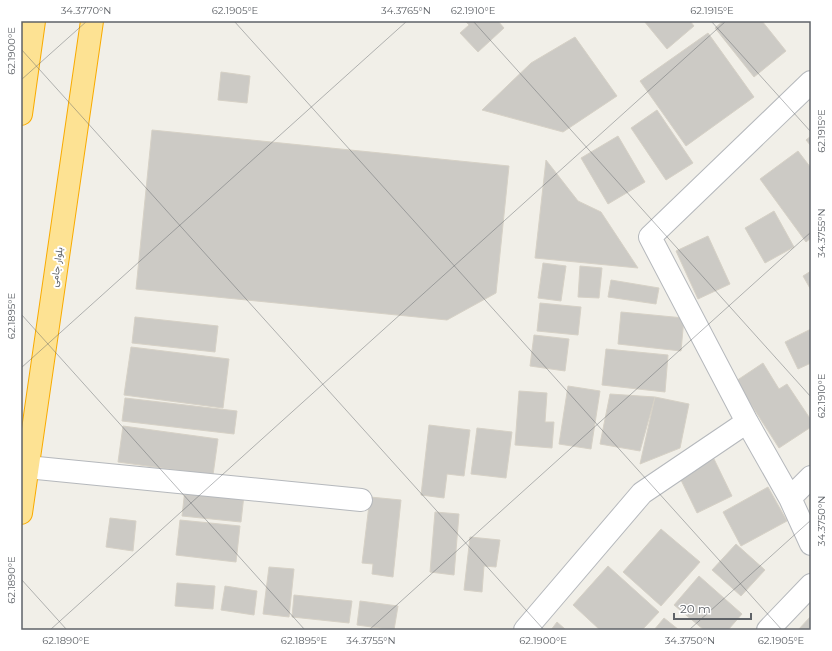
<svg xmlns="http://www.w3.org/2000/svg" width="832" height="651" viewBox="0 0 832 651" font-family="Montserrat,Vazirmatn,sans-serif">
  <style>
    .building { fill: #cccac5; stroke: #d6d1c6 }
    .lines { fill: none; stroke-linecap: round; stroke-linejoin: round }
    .minor-casing { stroke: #b5b8bc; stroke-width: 24 }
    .highway-casing { stroke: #f9ab00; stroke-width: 24 }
    .minor { stroke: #fff; stroke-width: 22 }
    .highway { stroke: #fde293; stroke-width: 22 }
    .ticks { fill: none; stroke: #5f6368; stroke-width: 1; stroke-opacity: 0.45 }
    .labels { text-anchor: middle; stroke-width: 4; stroke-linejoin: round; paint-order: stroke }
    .street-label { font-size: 10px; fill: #5f6368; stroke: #fff }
    .neatline { fill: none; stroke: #5f6368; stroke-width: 1.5 }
    .ticks-label { font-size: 10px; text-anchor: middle; fill: #5f6368 }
  </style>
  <rect width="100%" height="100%" fill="#f1efe8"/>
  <path class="building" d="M465,21H498L504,28L478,52L460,33L469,25Z
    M644,21H690L694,26L667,49Z
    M723,21H762L786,51L754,77L715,28Z
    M708,33L754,97L686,146L640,81Z
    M575,37L617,96L563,132L482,110L531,63Z
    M221,72L250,76L247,103L218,100Z
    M657,110L693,163L666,180L631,128Z
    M152,130L509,166L496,293L447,320L136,289Z
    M618,136L645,182L608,204L581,158Z
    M811,136V146L806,140Z
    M798,151L811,168V238L806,242L760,179Z
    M546,160L578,201L601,212L638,268L535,258Z
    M774,211L794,247L765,263L745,228Z
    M708,236L730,284L698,299L676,251Z
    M543,263L566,266L561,301L538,298Z
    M580,266L602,268L599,298L578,297Z
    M811,271V290L803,276Z
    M611,280L659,288L656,304L608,297Z
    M540,303L581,307L578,335L537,331Z
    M621,312L684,318L681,351L618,344Z
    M135,317L218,326L215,352L132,343Z
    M811,329V363L798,369L785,342Z
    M534,335L569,339L565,371L530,366Z
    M131,347L229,359L223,408L124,395Z
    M606,349L668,355L665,392L602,385Z
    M763,363L779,389L787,384L811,420V427L779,448L736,381Z
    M568,386L600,391L591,449L559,444Z
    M519,391L547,393L545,422H554L552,448L515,445Z
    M610,394L655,397L640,451L600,444Z
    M655,397L689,404L680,448L640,464Z
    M125,398L237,411L234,434L122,421Z
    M429,425L470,430L464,476L447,474L444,498L421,495Z
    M123,426L218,439L213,475L118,462Z
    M477,428L512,432L506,478L471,474Z
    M714,459L732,496L697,513L679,476Z
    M768,487L787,521L741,546L723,512Z
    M185,489L244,495L241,522L182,516Z
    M370,497L401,500L393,577L372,574L373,564L362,563Z
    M435,512L459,514L454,575L430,572Z
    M110,518L136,521L133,551L106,547Z
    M180,520L240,526L236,562L176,555Z
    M661,529L700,562L661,606L623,572Z
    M470,537L500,540L496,567L484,566L482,592L464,590Z
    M736,544L765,570L741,596L712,570Z
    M608,566L659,612L642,630H600L573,605Z
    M269,567L294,569L289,617L263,614Z
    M699,576L742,614L728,630H704L674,605Z
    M177,583L215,586L213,609L175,606Z
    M225,586L257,591L254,615L221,610Z
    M294,595L352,601L349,623L292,617Z
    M360,601L398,606L394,630L357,625Z
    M811,616V630H798Z
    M664,618L679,630H654Z
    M557,622L566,630H551Z"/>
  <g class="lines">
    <defs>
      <path id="minor" d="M811,82L650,237L747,422L790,498L811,544
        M27,467L361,500
        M790,498L811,477
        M525,630L642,493L747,422
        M768,630L811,585"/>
      <path id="highway" d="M21,114L34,21
        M21,513L92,21"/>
    </defs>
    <use href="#minor" class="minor-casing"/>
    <use href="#highway" class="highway-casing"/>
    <use href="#minor" class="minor"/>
    <use href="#highway" class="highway"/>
  </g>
  <path class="ticks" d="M234,21L782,630M473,21L811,397M711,21L811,132M21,49L544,630M21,80L87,21M21,314L305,630M21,368L407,21M21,579L67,630M50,630L726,21M369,630L811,232M689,630L811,520"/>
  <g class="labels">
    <g class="street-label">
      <text transform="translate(56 267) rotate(-82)" y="4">بلوار جامی</text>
    </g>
  </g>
  <rect width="832" height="651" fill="none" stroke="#ffffff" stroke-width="44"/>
  <path d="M674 613v6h77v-6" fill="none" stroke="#5f6368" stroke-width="2"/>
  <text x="680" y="613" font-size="12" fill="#5f6368" stroke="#ffffff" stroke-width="3" paint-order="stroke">20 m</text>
  <rect x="22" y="22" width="788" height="607" class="neatline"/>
  <g class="ticks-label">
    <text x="86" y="14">34.3770°N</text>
    <text x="235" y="14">62.1905°E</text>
    <text x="406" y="14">34.3765°N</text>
    <text x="473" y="14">62.1910°E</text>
    <text x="712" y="14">62.1915°E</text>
    <text transform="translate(11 51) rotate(-90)" y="4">62.1900°E</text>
    <text transform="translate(821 131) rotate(-90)" y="4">62.1915°E</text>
    <text transform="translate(821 233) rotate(-90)" y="4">34.3755°N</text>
    <text transform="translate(11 316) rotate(-90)" y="4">62.1895°E</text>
    <text transform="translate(821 396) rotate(-90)" y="4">62.1910°E</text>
    <text transform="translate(821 521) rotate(-90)" y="4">34.3750°N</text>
    <text transform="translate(11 580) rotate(-90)" y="4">62.1890°E</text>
    <text x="66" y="644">62.1890°E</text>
    <text x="304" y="644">62.1895°E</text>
    <text x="371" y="644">34.3755°N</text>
    <text x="543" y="644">62.1900°E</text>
    <text x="690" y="644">34.3750°N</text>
    <text x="781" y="644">62.1905°E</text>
  </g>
</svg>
